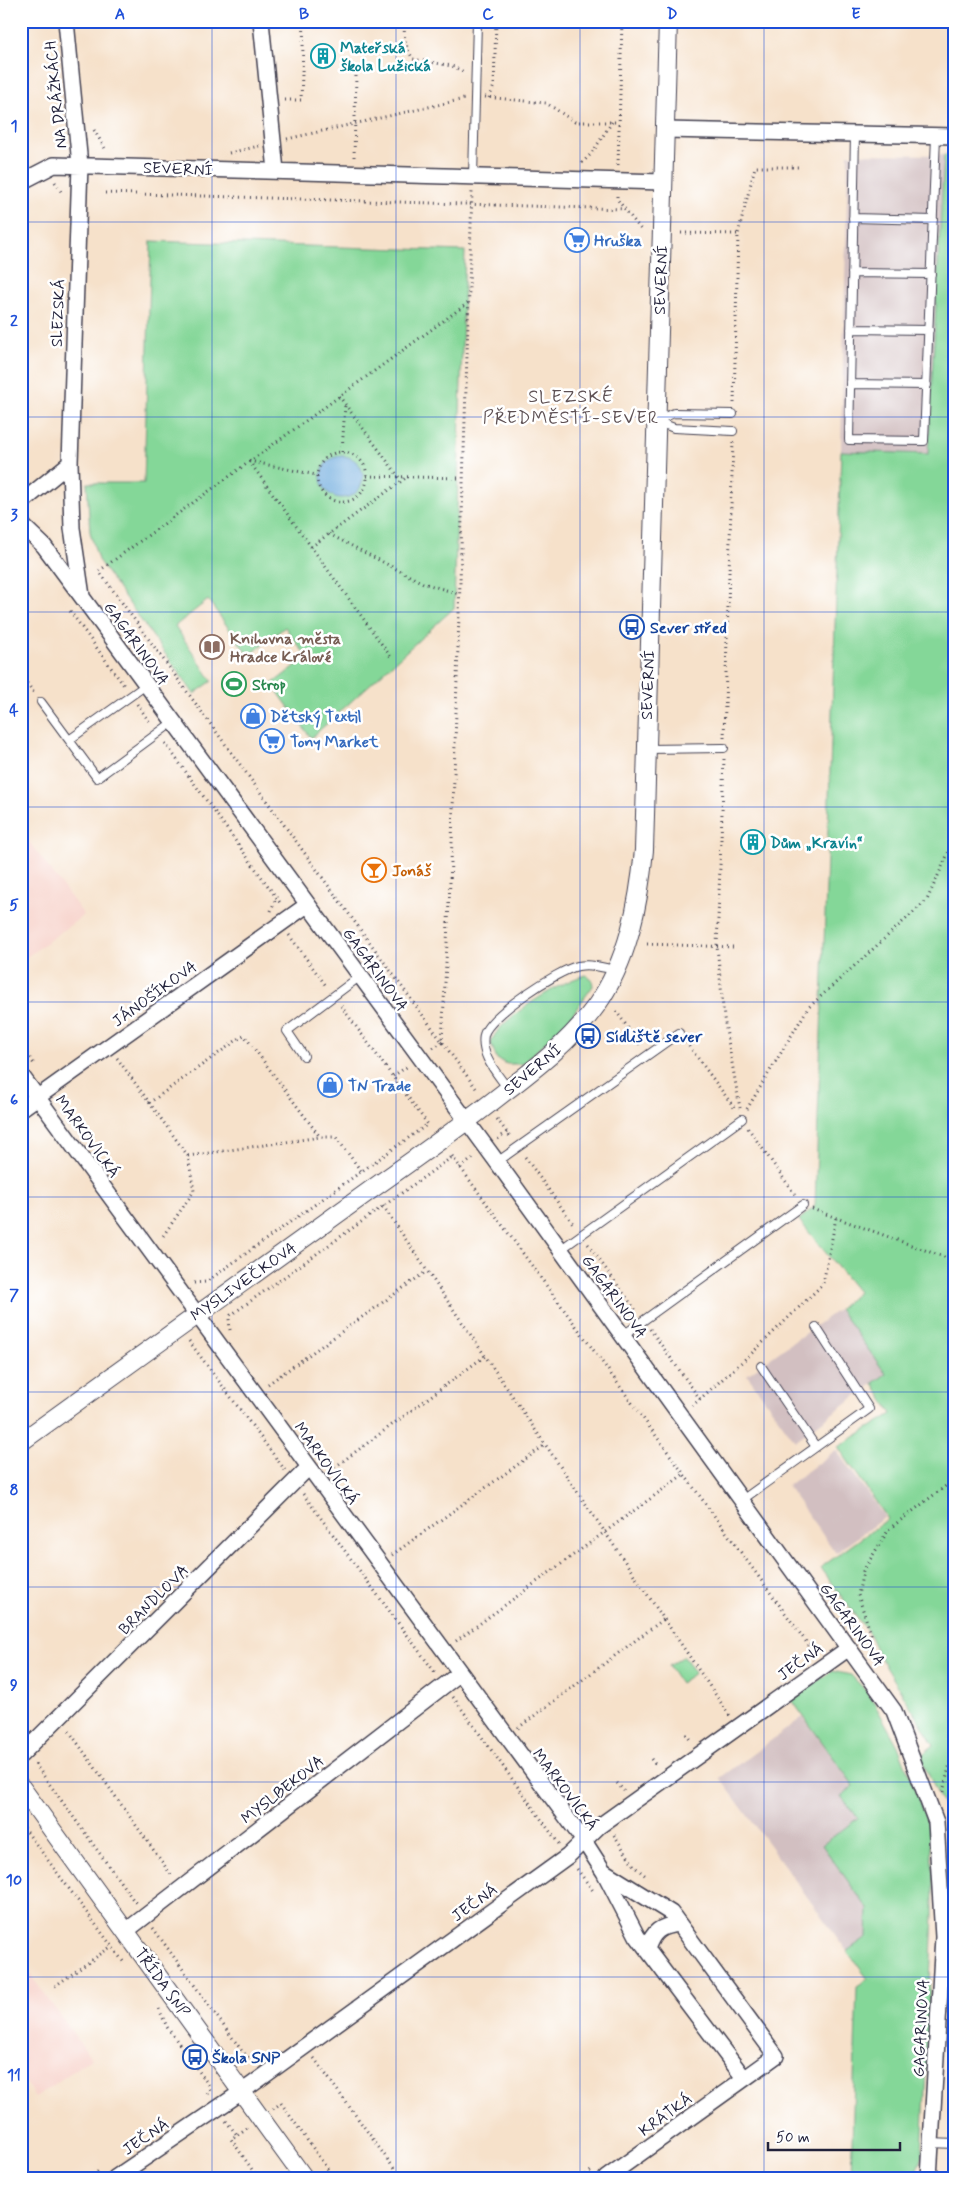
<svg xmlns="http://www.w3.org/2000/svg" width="976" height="2199" viewBox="0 0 976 2199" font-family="Mynerve,sans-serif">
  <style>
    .built { fill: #f7d1c9 }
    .industrial { fill: #d2bfc1 }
    .green { fill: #84d798; stroke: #537c6a }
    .water { fill: #6aa9dd; stroke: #46668c }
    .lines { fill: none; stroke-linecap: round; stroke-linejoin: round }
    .service-casing { stroke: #423f50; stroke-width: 10 }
    .minor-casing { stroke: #423f50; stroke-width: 18 }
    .tertiary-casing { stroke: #423f50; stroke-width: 20 }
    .path { stroke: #423f50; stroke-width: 3; stroke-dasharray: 1 4; stroke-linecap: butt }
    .service { stroke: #fff; stroke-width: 8 }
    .minor { stroke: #fff; stroke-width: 15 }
    .tertiary { stroke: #fff; stroke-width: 18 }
    .grid { fill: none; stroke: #1d4ed8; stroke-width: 1; stroke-opacity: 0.55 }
    .labels { text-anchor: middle; stroke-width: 5; stroke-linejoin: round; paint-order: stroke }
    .culture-label { font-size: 16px; font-weight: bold; fill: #0d838f; stroke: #fff; text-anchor: start }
    .street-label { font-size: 16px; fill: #22223b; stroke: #fff }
    .shop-label { font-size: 16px; font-weight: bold; fill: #366cbe; stroke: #fff; text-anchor: start }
    .transit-label { font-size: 16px; font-weight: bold; fill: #164399; stroke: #fff; text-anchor: start }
    .education-label { font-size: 16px; font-weight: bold; fill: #785e54; stroke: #fff; text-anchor: start }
    .leisure-label { font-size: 16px; font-weight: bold; fill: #27864d; stroke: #fff; text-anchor: start }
    .food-label { font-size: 16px; font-weight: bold; fill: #c56008; stroke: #fff; text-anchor: start }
    .neighbourhood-label { font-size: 18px; letter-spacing: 1px; fill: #5e5154; stroke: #fff }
    .neatline { fill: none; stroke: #1d4ed8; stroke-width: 2 }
    .grid-label { font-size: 16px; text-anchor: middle; font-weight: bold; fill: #1d4ed8 }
  </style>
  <rect width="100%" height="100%" fill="#fff"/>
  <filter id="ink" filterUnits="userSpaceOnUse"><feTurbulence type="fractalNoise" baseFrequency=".02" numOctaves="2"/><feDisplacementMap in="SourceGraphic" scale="10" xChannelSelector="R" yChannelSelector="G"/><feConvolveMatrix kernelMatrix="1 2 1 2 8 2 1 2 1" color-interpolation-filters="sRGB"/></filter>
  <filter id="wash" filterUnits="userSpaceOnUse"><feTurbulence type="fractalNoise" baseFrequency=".0096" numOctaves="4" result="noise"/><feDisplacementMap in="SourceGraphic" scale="20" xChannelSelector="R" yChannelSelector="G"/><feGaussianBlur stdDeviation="1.12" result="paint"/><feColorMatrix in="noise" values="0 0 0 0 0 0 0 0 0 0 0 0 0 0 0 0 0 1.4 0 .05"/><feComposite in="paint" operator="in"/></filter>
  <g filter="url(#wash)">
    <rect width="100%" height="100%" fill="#f6e1ca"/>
    <path class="built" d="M21,831L84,915L21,961Z
      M21,1962L91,2058L35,2098L24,2079L21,2081Z"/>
    <path class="industrial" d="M848,154L944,155L928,455L841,451Z
      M839,1309L886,1374L795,1441L747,1375Z
      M836,1450L885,1517L836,1553L787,1486Z
      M803,1717L854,1786L858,1818L822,1845L868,1909L867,1937L847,1951L720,1778Z"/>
    <path class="green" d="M944,155L955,156V1767L944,1808L920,1756L934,1745L877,1652L868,1632L820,1568L888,1519L838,1447L892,1414L873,1383L886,1374L839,1309L858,1292L799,1220L815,1206L841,451L928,454Z
      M151,241L465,251L454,608L311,738L272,684L307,657L285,627L249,656L208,600L175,626L212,681L194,694L98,560L90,532L87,483H144Z
      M586,975L592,980L593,986L569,1019L523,1064H507L497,1059L491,1044C494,1021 563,980 586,975Z
      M684,1656L695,1673L680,1683L669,1666Z
      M832,1671L851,1675L869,1694L898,1746L928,1824L933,1872V1915L922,2156L914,2178H849L851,2175L857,1986L868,1979L847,1951L867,1937L868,1909L822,1845L858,1818L841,1796L854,1786L791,1699Z"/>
    <path class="water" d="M321 477a21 21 0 1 1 42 0a21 21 0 1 1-42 0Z"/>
  </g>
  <g filter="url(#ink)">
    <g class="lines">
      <defs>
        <path id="service" d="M855,134L849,440L924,441L936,136
          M473,177L477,21
          M853,218L933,220
          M852,273L931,274
          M851,329L929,330
          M850,384L927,385
          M658,420L674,413L733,414
          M656,421L674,428L733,431
          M146,685L69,740L97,778L173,722
          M41,702L69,740
          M647,749L724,748
          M304,1056L287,1031L359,977
          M508,1089C497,1073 480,1056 484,1035C488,1016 558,970 578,966C591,964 602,967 615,970
          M497,1162L679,1033
          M560,1250L742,1119
          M622,1336L803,1205
          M761,1366L816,1447
          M742,1500L869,1409L816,1327
          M931,2143L955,2144"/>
        <path id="minor" d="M66,21L80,165L70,463L72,528L82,596
          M261,21L276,171
          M665,130L955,136
          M21,182L54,165L663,182
          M21,503L70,463
          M21,524L44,546L82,597L497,1162L894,1711L936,1822L943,1937L929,2178
          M21,1075L584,1841L604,1872L637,1936L744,2078
          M21,1109L307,905
          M21,1755L308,1468
          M605,1872L671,1913L776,2056L606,2178
          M126,1931L459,1674
          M647,1949C653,1931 660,1926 679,1924
          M115,2178L243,2091L568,1856L598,1827L849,1648"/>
        <path id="tertiary" d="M21,1442C138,1357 255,1272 372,1189C416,1158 460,1127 502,1094C536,1068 570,1042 596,1006C628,961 639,904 644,850L668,21
          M21,1787L304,2178"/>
      </defs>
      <use href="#service" class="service-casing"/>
      <use href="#minor" class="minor-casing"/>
      <use href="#tertiary" class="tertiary-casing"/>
      <path class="path" d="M405,21C403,36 405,46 413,59L452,66L464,72
        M485,97L546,103L575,122H619
        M489,98L494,86L496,21
        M285,100H301L304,21
        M94,130L106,150
        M287,139L464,99
        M229,153L259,146
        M354,157L356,76
        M582,163L592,153L612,122
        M618,165L622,21
        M55,182L62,193
        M105,193L625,209
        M617,196V199L642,231
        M681,233L738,234
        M468,303L99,571L478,1091
        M339,396L399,477
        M734,403L738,234L755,167H801
        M317 477a25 25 0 1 1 50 0a25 25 0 1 1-50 0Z
        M342,452L345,405
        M249,461L391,657
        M249,461L316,475
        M367,476L462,478
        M329,534L423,583L459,594
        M311,547L407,477
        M70,611L125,687
        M21,675L34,693
        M137,704L151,724
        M724,738L733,441
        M165,743L281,904
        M724,759L717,946L724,1018L740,1108
        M271,911L276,898
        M289,935L327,987
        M647,944L733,947
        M341,1006L429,1126
        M616,1011L641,1046
        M686,1042L736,1110
        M21,1046L34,1064
        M433,1048L442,1042L452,842L472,192
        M117,1058L188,1156L194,1191L161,1239
        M393,1076L408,1066
        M149,1103L244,1035L320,1137
        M747,1109L808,1008L927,900L955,838
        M497,1119L511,1138
        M748,1128L796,1196
        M498,1139L507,1132
        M188,1156L320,1137H336L361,1171
        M452,1156L815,1654
        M525,1157L574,1225
        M460,1168L475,1157
        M383,1206L730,1716
        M812,1209L955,1261
        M588,1244L637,1312
        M194,1283L206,1282L428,1124
        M650,1329L700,1399
        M230,1330L229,1319L231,1315L452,1157
        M189,1341L285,1470
        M268,1384L427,1271
        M692,1406L752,1353L823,1284L836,1218
        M331,1470L485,1356
        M303,1494L436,1674
        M392,1555L545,1445
        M456,1641L684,1474
        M869,1649L871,1634L858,1595L863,1571L889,1529L955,1479
        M453,1697L559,1844
        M518,1728L664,1619
        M69,1731L172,1876
        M686,1734L691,1741
        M651,1759L657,1767
        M35,1764L137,1905
        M617,1783L624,1791
        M943,1792L955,1743
        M21,1824L125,1964
        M614,1835L635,1867L647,1877
        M577,1869L594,1892
        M153,1928L242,2051L251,2060L257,2061
        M55,1986L112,1946
        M159,2009L167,2027L208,2084L210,2090L207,2094
        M314,2058L401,2178
        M273,2109L281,2103L334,2178
        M226,2121L237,2135
        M247,2128L231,2139L258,2178
        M89,2178L100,2170
        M582,2178L591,2171"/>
      <use href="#service" class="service"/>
      <use href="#minor" class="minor"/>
      <use href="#tertiary" class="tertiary"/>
    </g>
  </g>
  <path class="grid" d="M212,21V2178M396,21V2178M580,21V2178M764,21V2178M21,222H955M21,417H955M21,612H955M21,807H955M21,1002H955M21,1197H955M21,1392H955M21,1587H955M21,1782H955M21,1977H955"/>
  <defs>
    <symbol id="building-ring" viewBox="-11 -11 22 22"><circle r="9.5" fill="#fff" stroke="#0f9aa8" stroke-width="1.5"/><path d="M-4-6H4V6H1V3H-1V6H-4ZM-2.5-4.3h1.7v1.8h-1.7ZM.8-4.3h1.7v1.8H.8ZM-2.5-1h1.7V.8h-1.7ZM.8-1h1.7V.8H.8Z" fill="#0f9aa8"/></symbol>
    <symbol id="supermarket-ring" viewBox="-11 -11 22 22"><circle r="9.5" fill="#fff" stroke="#3f7fe0" stroke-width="1.5"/><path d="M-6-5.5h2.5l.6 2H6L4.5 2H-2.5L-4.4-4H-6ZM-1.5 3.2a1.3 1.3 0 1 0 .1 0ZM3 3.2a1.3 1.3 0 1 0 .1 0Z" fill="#3f7fe0"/></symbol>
    <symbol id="bus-ring" viewBox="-11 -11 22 22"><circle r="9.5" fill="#fff" stroke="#1a4fb4" stroke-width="1.5"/><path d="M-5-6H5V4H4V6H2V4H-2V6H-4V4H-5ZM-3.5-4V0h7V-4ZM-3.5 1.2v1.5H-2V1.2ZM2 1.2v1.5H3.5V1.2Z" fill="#1a4fb4"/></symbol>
    <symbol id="library-ring" viewBox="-11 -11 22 22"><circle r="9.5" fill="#fff" stroke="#8d6e63" stroke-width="1.5"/><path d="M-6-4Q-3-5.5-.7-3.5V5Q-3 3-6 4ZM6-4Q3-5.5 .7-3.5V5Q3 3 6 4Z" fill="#8d6e63"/></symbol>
    <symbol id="stadium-ring" viewBox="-11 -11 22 22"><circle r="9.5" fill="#fff" stroke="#2e9e5b" stroke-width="1.5"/><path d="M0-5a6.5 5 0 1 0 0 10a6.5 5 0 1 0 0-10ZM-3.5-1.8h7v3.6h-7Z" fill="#2e9e5b"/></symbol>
    <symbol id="shop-ring" viewBox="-11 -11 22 22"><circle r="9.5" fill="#fff" stroke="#3f7fe0" stroke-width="1.5"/><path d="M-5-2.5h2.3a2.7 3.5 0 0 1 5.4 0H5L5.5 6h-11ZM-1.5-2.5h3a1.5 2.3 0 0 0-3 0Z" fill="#3f7fe0"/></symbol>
    <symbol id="bar-ring" viewBox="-11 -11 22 22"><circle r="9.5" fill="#fff" stroke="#e8710a" stroke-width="1.5"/><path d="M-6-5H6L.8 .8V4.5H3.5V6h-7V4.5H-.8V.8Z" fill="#e8710a"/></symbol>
  </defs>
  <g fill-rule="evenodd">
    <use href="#building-ring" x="309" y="42" width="28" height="28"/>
    <use href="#supermarket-ring" x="563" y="226" width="28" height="28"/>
    <use href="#bus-ring" x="618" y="613" width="28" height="28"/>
    <use href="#library-ring" x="198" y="633" width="28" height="28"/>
    <use href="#stadium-ring" x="220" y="670" width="28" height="28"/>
    <use href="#shop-ring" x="239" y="702" width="28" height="28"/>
    <use href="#supermarket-ring" x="258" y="727" width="28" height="28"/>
    <use href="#building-ring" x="739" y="828" width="28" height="28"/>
    <use href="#bar-ring" x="360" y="856" width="28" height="28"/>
    <use href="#bus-ring" x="574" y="1022" width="28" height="28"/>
    <use href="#shop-ring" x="316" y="1071" width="28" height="28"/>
    <use href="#bus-ring" x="181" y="2043" width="28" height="28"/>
  </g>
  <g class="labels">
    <g class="culture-label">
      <text x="340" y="53">Mateřská<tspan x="340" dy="18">škola Lužická</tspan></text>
      <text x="770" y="848">Dům „Kravín“</text>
    </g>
    <g class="street-label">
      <text transform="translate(55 95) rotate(-96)" y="6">NA DRÁŽKÁCH</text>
      <text transform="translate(178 168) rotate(2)" y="6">SEVERNÍ</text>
      <text transform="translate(660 280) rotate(-88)" y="6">SEVERNÍ</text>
      <text transform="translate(57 313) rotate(-88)" y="6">SLEZSKÁ</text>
      <text transform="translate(137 643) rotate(54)" y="6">GAGARINOVA</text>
      <text transform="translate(647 685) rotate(-88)" y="6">SEVERNÍ</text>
      <text transform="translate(376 969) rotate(54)" y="6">GAGARINOVA</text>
      <text transform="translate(154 993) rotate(-36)" y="6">JÁNOŠÍKOVA</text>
      <text transform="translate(532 1069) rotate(-40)" y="6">SEVERNÍ</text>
      <text transform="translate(88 1136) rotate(54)" y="6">MARKOVICKÁ</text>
      <text transform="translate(243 1281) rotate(-35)" y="6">MYSLIVEČKOVA</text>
      <text transform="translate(615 1296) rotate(54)" y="6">GAGARINOVA</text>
      <text transform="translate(327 1463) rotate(54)" y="6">MARKOVICKÁ</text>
      <text transform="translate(153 1599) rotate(-45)" y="6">BRANDLOVA</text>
      <text transform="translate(853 1624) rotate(54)" y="6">GAGARINOVA</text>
      <text transform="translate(800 1661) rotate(-36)" y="6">JEČNÁ</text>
      <text transform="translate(282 1789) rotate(-38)" y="6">MYSLBEKOVA</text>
      <text transform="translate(566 1789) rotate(53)" y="6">MARKOVICKÁ</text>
      <text transform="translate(474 1902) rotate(-36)" y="6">JEČNÁ</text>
      <text transform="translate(163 1982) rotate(54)" y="6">TŘÍDA SNP</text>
      <text transform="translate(920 2028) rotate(-87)" y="6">GAGARINOVA</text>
      <text transform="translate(665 2114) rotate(-36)" y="6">KRÁTKÁ</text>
      <text transform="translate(145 2136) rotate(-34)" y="6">JEČNÁ</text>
    </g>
    <g class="shop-label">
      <text x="594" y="246">Hruška</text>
      <text x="270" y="722">Dětský Textil</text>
      <text x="290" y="747">Tony Market</text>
      <text x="348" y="1091">TN Trade</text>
    </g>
    <g class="transit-label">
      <text x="650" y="633">Sever střed</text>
      <text x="606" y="1042">Sídliště sever</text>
      <text x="212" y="2063">Škola SNP</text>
    </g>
    <g class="education-label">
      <text x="230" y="644">Knihovna města<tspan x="230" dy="18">Hradce Králové</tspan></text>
    </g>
    <g class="leisure-label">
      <text x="252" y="690">Strop</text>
    </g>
    <g class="food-label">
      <text x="392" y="876">Jonáš</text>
    </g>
    <g class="neighbourhood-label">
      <text x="571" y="402">SLEZSKÉ<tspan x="571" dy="21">PŘEDMĚSTÍ-SEVER</tspan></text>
    </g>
  </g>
  <rect width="976" height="2199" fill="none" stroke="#fff" stroke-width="55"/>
  <path d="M768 2142v8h132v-8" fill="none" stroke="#22223b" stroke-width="2.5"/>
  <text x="776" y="2142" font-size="15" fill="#22223b" stroke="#ffffff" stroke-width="4" paint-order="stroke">50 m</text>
  <rect x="28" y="28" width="920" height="2144" class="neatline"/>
  <g class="grid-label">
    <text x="120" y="19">A</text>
    <text x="304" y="19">B</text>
    <text x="488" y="19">C</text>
    <text x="672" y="19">D</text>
    <text x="856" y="19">E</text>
    <text x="14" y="131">1</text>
    <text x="14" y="326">2</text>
    <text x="14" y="520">3</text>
    <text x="14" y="715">4</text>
    <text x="14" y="910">5</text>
    <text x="14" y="1105">6</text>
    <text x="14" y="1300">7</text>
    <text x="14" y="1495">8</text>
    <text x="14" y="1690">9</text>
    <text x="14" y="1885">10</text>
    <text x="14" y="2080">11</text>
  </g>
</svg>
